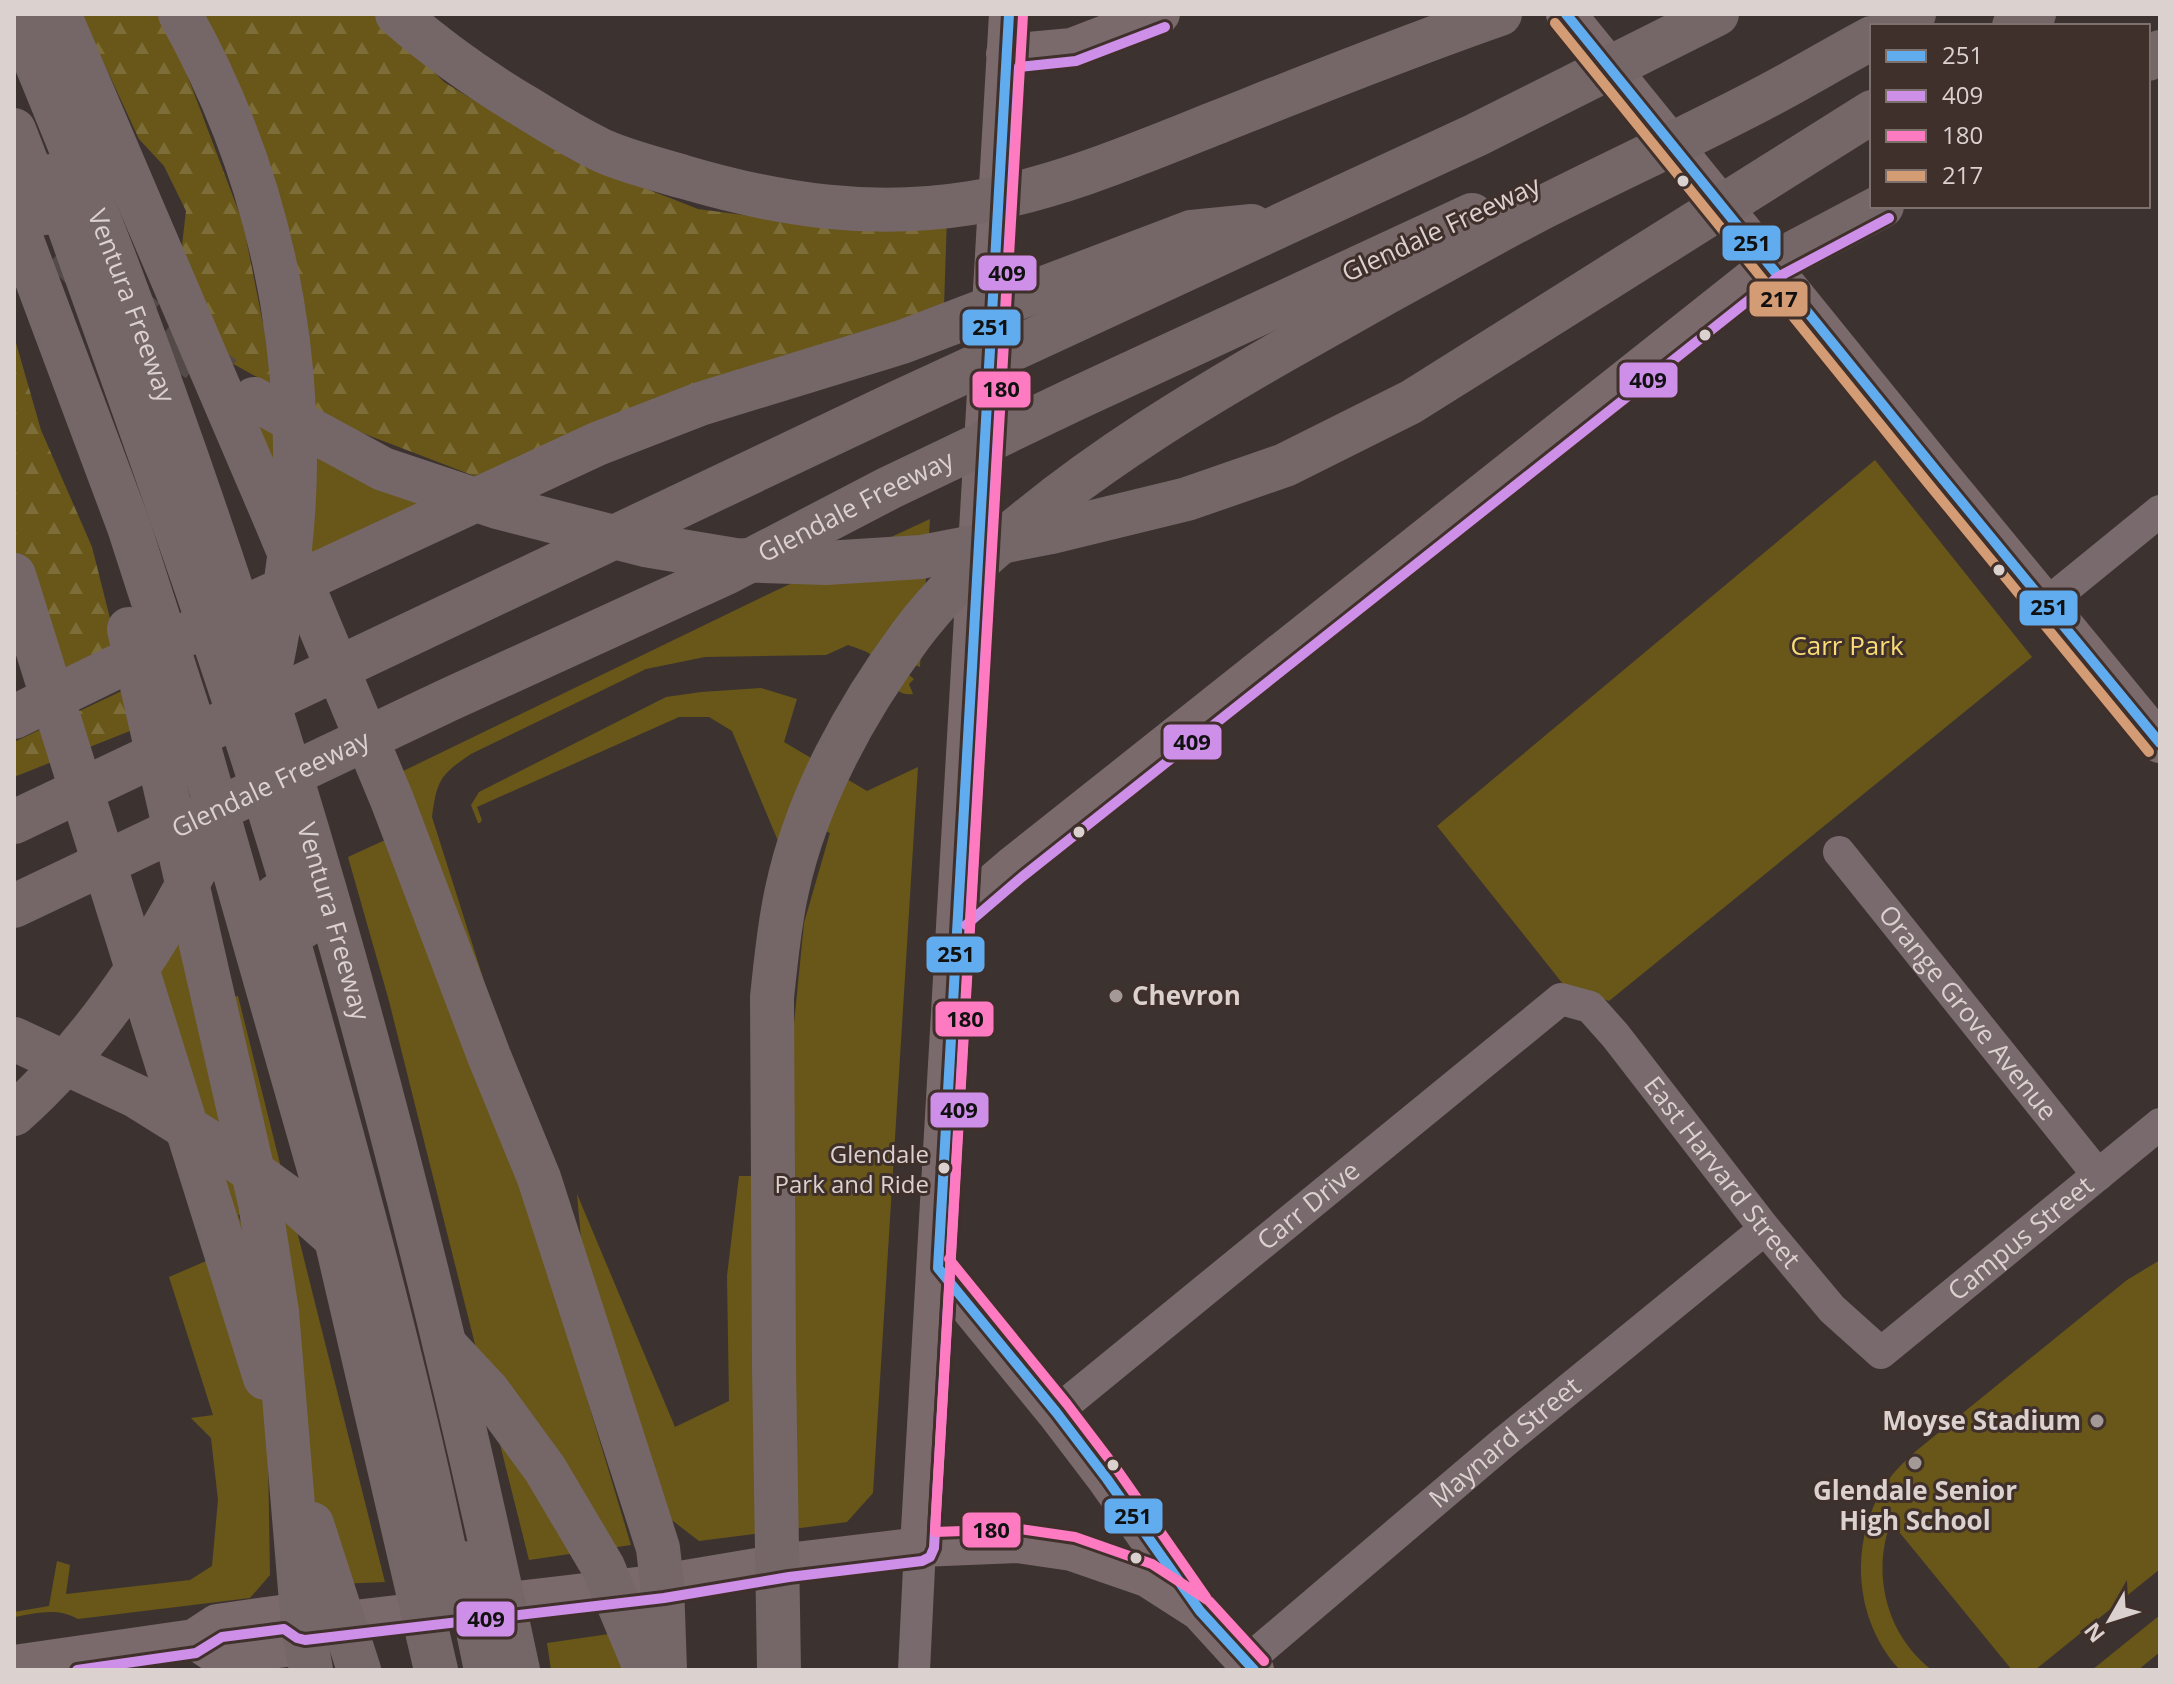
<svg xmlns="http://www.w3.org/2000/svg" width="2174" height="1684" viewBox="0 0 2174 1684" font-family="'Open Sans',sans-serif">
  <style>
    .green { fill: #685719 }
    .forest { fill: url(#forest-firs) }
    .lines { fill: none; stroke-linecap: round; stroke-linejoin: round }
    .highway-tunnel { stroke: #544b48; stroke-width: 44; stroke-dasharray: 44 22; stroke-linecap: butt }
    .minor { stroke: #786a6d; stroke-width: 32 }
    .major { stroke: #7b6a6c; stroke-width: 40 }
    .highway { stroke: #756767; stroke-width: 44 }
    .bus-1-casing { stroke: #40302c; stroke-width: 16 }
    .bus-2-casing { stroke: #40302c; stroke-width: 16 }
    .bus-3-casing { stroke: #40302c; stroke-width: 16 }
    .bus-4-casing { stroke: #40302c; stroke-width: 16 }
    .bus-1 { stroke: #60acee; stroke-width: 10 }
    .bus-2 { stroke: #ce8fe9; stroke-width: 10 }
    .bus-3 { stroke: #fe7ac1; stroke-width: 10 }
    .bus-4 { stroke: #d39c74; stroke-width: 10 }
    .bus-dot { fill: #dbd1ce; stroke: #40302c; stroke-width: 3 }
    .poi-dot { fill: #a39a97; stroke: #40302c; stroke-width: 3 }
    .labels { text-anchor: middle; stroke-width: 6; stroke-linejoin: round; paint-order: stroke }
    .bus-label { font-size: 24px; fill: #dbd1ce; stroke: #40302c; text-anchor: end }
    .street-label { font-size: 26px; fill: #dbd1ce; stroke: #40302c }
    .park-label { font-size: 26px; fill: #f9dc76; stroke: #40302c }
    .poi-label { font-size: 26px; font-weight: bold; fill: #dbd1ce; stroke: #40302c; text-anchor: start }
    .line-badge { stroke: #40302c; stroke-width: 3 }
    .pale-badge-label { font-size: 22px; text-anchor: middle; font-weight: bold; fill: #111 }
  </style>
  <defs>
    <pattern id="forest-firs" width="22" height="20" patternUnits="userSpaceOnUse" patternTransform="scale(2)"><rect width="22" height="20" fill="#685719"/><path d="M5 1l3.5 6h-7zM16 11l3.5 6h-7z" fill="#7d6e39"/></pattern>
  </defs>
  <rect width="100%" height="100%" fill="#3c3330"/>
  <path class="green" d="M242,404L444,504L310,566Z
    M1875,460L2032,657L1609,1001L1563,984L1437,826Z
    M930,519L920,667L915,665L909,675L914,679L909,684L913,694C889,697 888,670 873,656C867,651 856,648 848,645L826,655L705,657L646,669L471,754C440,775 437,780 432,817L484,981L397,774L775,591Z
    M761,688L797,699L784,742L867,791L918,767L873,1493L847,1522L699,1541L669,1518L584,1273L577,1194L675,1427L729,1401L727,1276L739,1176H751L793,1034L804,923L830,833L796,817L781,848L732,731L709,717H679L477,807L482,820L480,823H478L471,805L479,792L666,697L701,692Z
    M385,840L508,1136L631,1545L529,1560L389,1001L348,857Z
    M181,922L247,1213L238,1215L252,1249L245,1253L145,944Z
    M238,996L385,1582L314,1585L225,999Z
    M213,1258L267,1393L270,1575L250,1598L78,1619C57,1607 37,1613 14,1617V1612L49,1606L57,1561L70,1565L66,1594L190,1580L212,1566L218,1500L211,1438L191,1418L213,1415L169,1277Z
    M2160,1260V1569L2035,1670H2012L1891,1522C1871,1574 1887,1636 1932,1670H1900C1854,1621 1849,1544 1883,1488C1892,1473 1904,1462 1916,1451L2127,1280Z
    M2160,1615V1652L2138,1670H2092Z
    M616,1633L635,1670H551L547,1643Z"/>
  <path class="forest" d="M81,14H157L177,48L243,223L263,324L300,319L197,14H378L444,82L570,159L698,209L819,225L947,217L944,306L490,482L352,429L226,360L181,254L186,211L164,166L139,139Z
    M14,336L41,430L92,547L120,658L63,687L14,553Z
    M126,689L135,729L14,777V742Z"/>
  <g class="lines">
    <path class="highway-tunnel" d="M14,204L82,268L174,343L224,378"/>
    <g class="minor">
      <path d="M2046,604L2160,511"/>
      <path id="s1" d="M1839,852L2098,1175"/>
      <path id="s2" d="M1056,1412L1561,999L1590,1007L1615,1035L1765,1229L1832,1309L1881,1353L2160,1124"/>
      <path id="s3" d="M1247,1661L1503,1443L1765,1229"/>
      <path d="M914,1670L920,1547"/>
    </g>
    <path class="major" d="M1566,14L1938,473L2160,743
      M1006,54L1072,48L1160,14
      M957,914L1013,866L1770,265
      M938,1268L1056,1412L1107,1479L1200,1611L1254,1670
      M920,1547L1009,14
      M194,1639L218,1655L295,1646L303,1626
      M14,1665L194,1639L217,1624L288,1614L303,1626L662,1584L787,1563L920,1547L1018,1543L1072,1551L1147,1577L1200,1611"/>
    <g class="highway">
      <path id="s4" d="M16,14C51,100 87,186 120,273C177,425 230,579 278,734C374,1042 451,1355 518,1670"/>
      <path d="M59,14L273,514L392,800L489,1056L539,1178L658,1548L662,1584L665,1670"/>
      <path d="M180,14C281,194 317,403 282,606C277,633 273,662 265,689"/>
      <path d="M397,14C440,52 480,80 529,109C553,124 578,139 603,151C628,162 657,169 684,177C779,205 871,219 971,203C1056,189 1138,154 1218,122C1311,85 1405,47 1500,14"/>
      <path d="M1893,26L1914,14"/>
      <path d="M2014,26L2034,14"/>
      <path d="M2148,59L2160,52"/>
      <path d="M14,130L46,213"/>
      <path d="M51,176C139,425 231,673 304,926"/>
      <path d="M14,219L129,527L190,716L323,1183L436,1670"/>
      <path d="M1770,265L1882,206"/>
      <path d="M254,399L383,469L497,507L645,545L735,560L826,563L921,557L1052,532L1187,499L1285,465L1411,402L1872,112"/>
      <path d="M14,575L265,1378"/>
      <path d="M129,629L260,1203L277,1312L303,1626L311,1670"/>
      <path d="M14,717L118,666L597,444L700,404L902,342L1191,232L1252,226"/>
      <path d="M14,822L899,402L1476,135L1717,14"/>
      <path d="M276,896C340,1128 407,1361 454,1597"/>
      <path id="s5" d="M14,906L448,700L726,573L889,488L1075,399L1472,215"/>
      <path d="M14,1039L136,1096L224,1151L296,1203L341,1243"/>
      <path d="M14,1114C102,1036 179,915 224,807"/>
      <path d="M445,1345L488,1391L545,1469L603,1567L646,1670"/>
      <path d="M312,1524L359,1670"/>
      <path d="M464,1563L486,1670"/>
      <path d="M779,1670L774,1368L772,997C776,961 779,925 787,890C806,800 856,709 911,635C943,592 983,555 1025,522C1104,457 1192,403 1281,352C1363,305 1446,259 1530,214C1610,173 1692,136 1771,94C1805,76 1838,56 1872,38"/>
    </g>
    <defs>
      <path id="bus-1" d="M1566,14L1938,473L2160,743
        M938,1268L1009,14
        M938,1268L1056,1412L1107,1479L1200,1611L1254,1670"/>
      <path id="bus-2" d="M966,925L1022,877L1778,277L1889,218
        M77,1670L196,1653L222,1637L284,1629L297,1638L305,1640L664,1598L789,1577L922,1561L930,1557L934,1548L1019,67L1076,61L1165,27"/>
      <path id="bus-3" d="M1023,15L935,1532L1020,1529L1075,1537L1152,1564L1209,1601L1264,1661
        M949,1259L1067,1404L1118,1471L1206,1597"/>
      <path id="bus-4" d="M1555,23L1927,482L2149,752"/>
    </defs>
    <use href="#bus-1" class="bus-1-casing"/>
    <use href="#bus-2" class="bus-2-casing"/>
    <use href="#bus-3" class="bus-3-casing"/>
    <use href="#bus-4" class="bus-4-casing"/>
    <use href="#bus-1" class="bus-1"/>
    <use href="#bus-2" class="bus-2"/>
    <use href="#bus-3" class="bus-3"/>
    <use href="#bus-4" class="bus-4"/>
  </g>
  <g class="bus-dot">
    <circle cx="1683" cy="181" r="7"/>
    <circle cx="1705" cy="335" r="7"/>
    <circle cx="1999" cy="570" r="7"/>
    <circle cx="1079" cy="832" r="7"/>
    <circle cx="944" cy="1168" r="7"/>
    <circle cx="1113" cy="1465" r="7"/>
    <circle cx="1136" cy="1558" r="7"/>
  </g>
  <g class="poi-dot">
    <circle cx="1116" cy="996" r="8"/>
    <circle cx="2097" cy="1421" r="8"/>
    <circle cx="1915" cy="1463" r="8"/>
  </g>
  <g class="labels">
    <g class="bus-label">
      <text x="929" y="1163">Glendale<tspan x="929" dy="30">Park and Ride</tspan></text>
    </g>
    <g class="street-label">
      <text transform="translate(1441 229) rotate(-25)" y="9">Glendale Freeway</text>
      <text dy="9" stroke="none"><textPath href="#s4" startOffset="314">Ventura Freeway</textPath></text>
      <text dy="9" stroke="none"><textPath href="#s5" startOffset="932">Glendale Freeway</textPath></text>
      <text dy="9" stroke="none"><textPath href="#s5" startOffset="284">Glendale Freeway</textPath></text>
      <text dy="9" stroke="none"><textPath href="#s4" startOffset="962">Ventura Freeway</textPath></text>
      <text dy="9" stroke="none"><textPath href="#s1" startOffset="206">Orange Grove Avenue</textPath></text>
      <text dy="9" stroke="none"><textPath href="#s2" startOffset="894">East Harvard Street</textPath></text>
      <text dy="9" stroke="none"><textPath href="#s2" startOffset="326">Carr Drive</textPath></text>
      <text dy="9" stroke="none"><textPath href="#s2" startOffset="1316">Campus Street</textPath></text>
      <text dy="9" stroke="none"><textPath href="#s3" startOffset="338">Maynard Street</textPath></text>
    </g>
    <g class="park-label">
      <text x="1847" y="655">Carr Park</text>
    </g>
    <g class="poi-label">
      <text x="1132" y="1005">Chevron</text>
      <text x="2081" y="1430" text-anchor="end">Moyse Stadium</text>
      <text x="1915" y="1500" text-anchor="middle">Glendale Senior<tspan x="1915" dy="30">High School</tspan></text>
    </g>
  </g>
  <g class="line-badge">
    <rect x="1721" y="224" width="61" height="38" rx="8" fill="#60acee"/>
    <rect x="977" y="254" width="61" height="38" rx="8" fill="#ce8fe9"/>
    <rect x="1748" y="280" width="61" height="38" rx="8" fill="#d39c74"/>
    <rect x="961" y="308" width="61" height="39" rx="8" fill="#60acee"/>
    <rect x="1618" y="361" width="61" height="38" rx="8" fill="#ce8fe9"/>
    <rect x="971" y="370" width="61" height="39" rx="8" fill="#fe7ac1"/>
    <rect x="2018" y="589" width="61" height="38" rx="8" fill="#60acee"/>
    <rect x="1162" y="723" width="61" height="38" rx="8" fill="#ce8fe9"/>
    <rect x="925" y="935" width="61" height="39" rx="8" fill="#60acee"/>
    <rect x="934" y="1000" width="61" height="38" rx="8" fill="#fe7ac1"/>
    <rect x="929" y="1091" width="61" height="38" rx="8" fill="#ce8fe9"/>
    <rect x="1103" y="1497" width="61" height="38" rx="8" fill="#60acee"/>
    <rect x="961" y="1511" width="61" height="38" rx="8" fill="#fe7ac1"/>
    <rect x="455" y="1600" width="61" height="38" rx="8" fill="#ce8fe9"/>
  </g>
  <g class="pale-badge-label">
    <text x="1752" y="251">251</text>
    <text x="1007" y="281">409</text>
    <text x="1779" y="307">217</text>
    <text x="991" y="335">251</text>
    <text x="1648" y="388">409</text>
    <text x="1001" y="397">180</text>
    <text x="2049" y="615">251</text>
    <text x="1192" y="750">409</text>
    <text x="956" y="962">251</text>
    <text x="965" y="1027">180</text>
    <text x="959" y="1118">409</text>
    <text x="1133" y="1524">251</text>
    <text x="991" y="1538">180</text>
    <text x="486" y="1627">409</text>
  </g>
  <rect width="2174" height="1684" fill="none" stroke="#dbd1ce" stroke-width="32"/>
  <rect x="1870" y="24" width="280" height="184" fill="#40302c" stroke="#7e706d" stroke-width="2"/>
  <rect x="1886" y="50" width="40" height="12" fill="#60acee" stroke="#7e706d" stroke-width="2"/>
  <text x="1942" y="64" font-size="24" fill="#dbd1ce">251</text>
  <rect x="1886" y="90" width="40" height="12" fill="#ce8fe9" stroke="#7e706d" stroke-width="2"/>
  <text x="1942" y="104" font-size="24" fill="#dbd1ce">409</text>
  <rect x="1886" y="130" width="40" height="12" fill="#fe7ac1" stroke="#7e706d" stroke-width="2"/>
  <text x="1942" y="144" font-size="24" fill="#dbd1ce">180</text>
  <rect x="1886" y="170" width="40" height="12" fill="#d39c74" stroke="#7e706d" stroke-width="2"/>
  <text x="1942" y="184" font-size="24" fill="#dbd1ce">217</text>
  <g transform="translate(2110 1620) rotate(231)" stroke="#40302c" stroke-width="6" paint-order="stroke">
  <path d="M0-6L14 30L0 20L-14 30Z" fill="#dbd1ce"/>
  <text y="-12" font-size="22" font-weight="bold" text-anchor="middle" fill="#dbd1ce">N</text>
  </g>
</svg>
